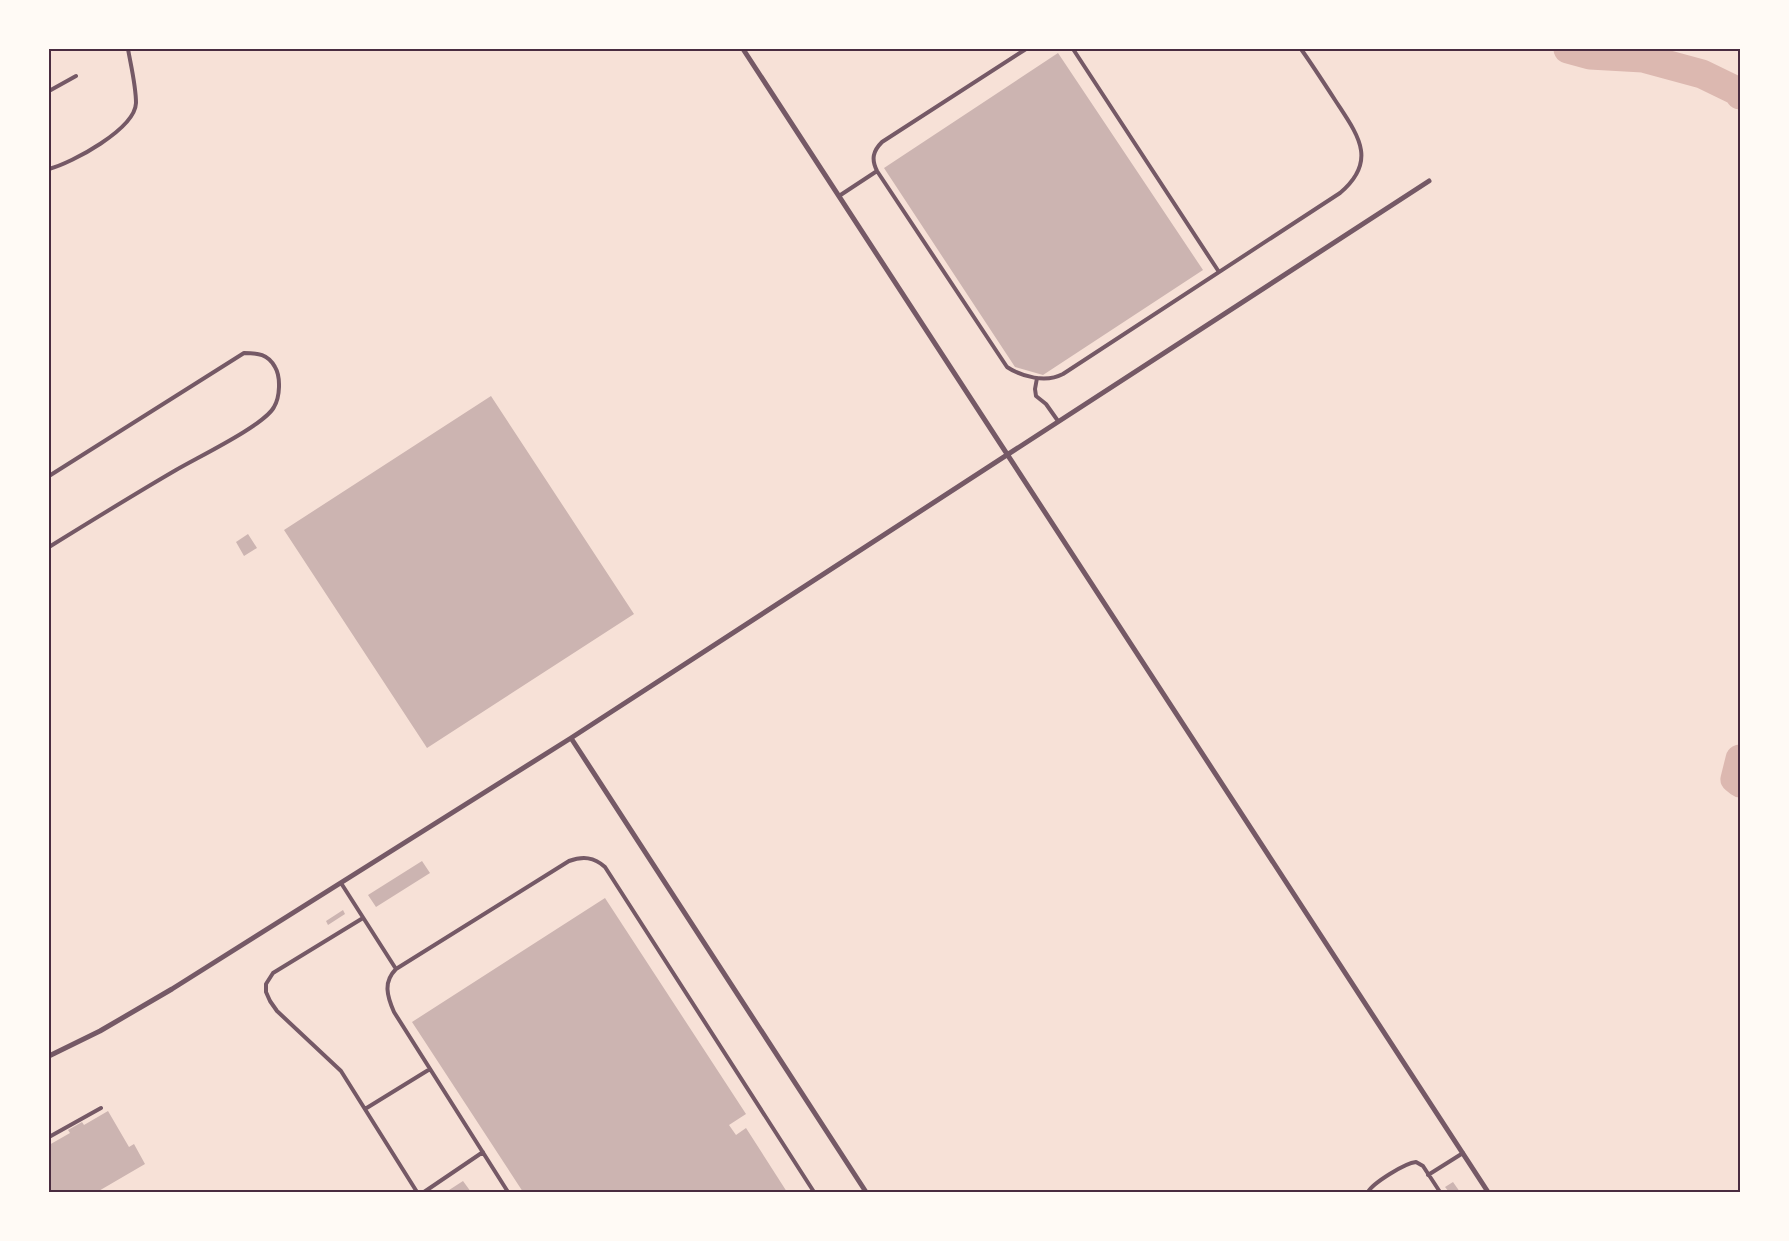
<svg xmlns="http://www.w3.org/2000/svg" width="1789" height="1241" viewBox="0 0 1789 1241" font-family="Quicksand,sans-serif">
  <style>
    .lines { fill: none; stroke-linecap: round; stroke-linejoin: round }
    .river { stroke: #dcb8b0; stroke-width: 29 }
    .building { fill: #ccb4b1 }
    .service { stroke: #755966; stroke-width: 4 }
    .minor { stroke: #755966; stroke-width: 5 }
    .neatline { fill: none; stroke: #4a2c40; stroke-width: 2 }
  </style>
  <rect width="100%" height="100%" fill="#f7e1d7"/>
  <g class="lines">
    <path class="river" d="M1568,49L1590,55L1643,58L1702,74L1737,91L1740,95
      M1740,759L1735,779L1740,783"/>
  </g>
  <path class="building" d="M1058,53L1203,270L1043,375L1015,367L884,168Z
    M491,396L634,614L427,748L284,530Z
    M248,534L257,548L244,556L236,542Z
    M422,861L430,873L376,907L368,895Z
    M605,898L746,1114L729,1125L736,1135L746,1128L787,1192H523L412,1022Z
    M343,910L345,914L328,925L326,921Z
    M108,1111L129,1147L134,1144L145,1164L97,1192H49V1145L70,1133L68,1130L82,1122L84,1125Z
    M463,1181L471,1192H446Z
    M1453,1182L1460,1192H1449L1445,1187Z"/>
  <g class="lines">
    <path class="service" d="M1026,49L882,142C873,151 871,159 877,171L1007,367C1022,377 1046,383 1063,374L1340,193C1379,160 1357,134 1335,100C1324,83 1313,66 1301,49
      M1073,49L1219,272
      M49,91L76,76
      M49,169C72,163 135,129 136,103C136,86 131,66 128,49
      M839,196L877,171
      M1037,378L1035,389L1036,396L1046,404L1058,421
      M49,476L244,353C258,353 268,354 275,367C281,377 280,397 274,407C265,425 196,458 176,470C133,495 91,521 49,547
      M341,883L396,969
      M363,918L273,973L266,984V992L270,1001L277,1011L341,1071L417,1192
      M365,1109L430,1069
      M49,1137L101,1108
      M1428,1175L1463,1153
      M424,1192L483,1152
      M508,1192L394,1012C387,996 383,982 396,969L569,861C583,856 594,857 605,867L814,1192
      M1368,1192C1373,1183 1405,1163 1416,1162L1423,1166L1440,1192"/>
    <path class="minor" d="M743,49L1488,1192
      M571,738L866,1192
      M49,1056L100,1031L172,989L571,738L1429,181"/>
  </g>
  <rect width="1789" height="1241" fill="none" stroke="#fffaf5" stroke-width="100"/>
  <rect x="50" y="50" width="1689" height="1141" class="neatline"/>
</svg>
